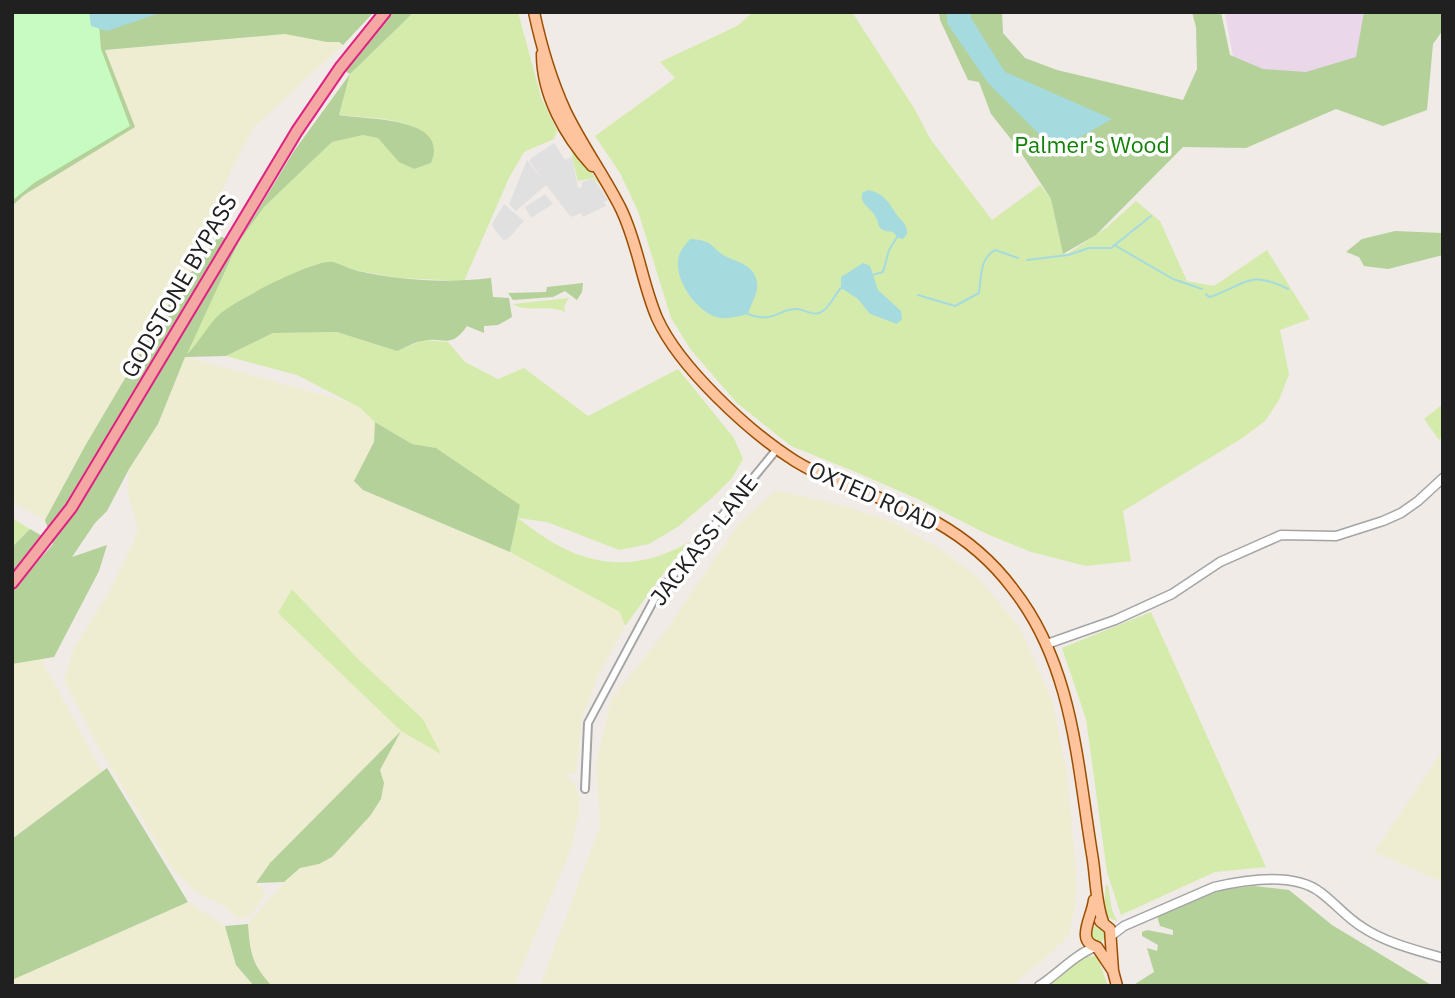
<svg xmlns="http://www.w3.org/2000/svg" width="1455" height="998" viewBox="0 0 1455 998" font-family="'IBM Plex Sans',sans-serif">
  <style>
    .industrial { fill: #ead7e9 }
    .farmland { fill: #efedd1; fill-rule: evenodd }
    .grass { fill: #d5ebab }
    .forest { fill: #b3d199 }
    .park { fill: #c7fbc2 }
    .parking { fill: #e0e0e0 }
    .water { fill: #a5dbdf }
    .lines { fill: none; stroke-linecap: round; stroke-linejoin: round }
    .stream { stroke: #a5dbdf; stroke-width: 2 }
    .minor-casing { stroke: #a4a4a4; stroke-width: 10 }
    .tertiary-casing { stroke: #a4a4a4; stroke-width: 11 }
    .primary-casing { stroke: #9b4e00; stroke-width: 13 }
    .trunk-casing { stroke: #df2282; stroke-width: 14 }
    .minor { stroke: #fff; stroke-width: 6 }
    .tertiary { stroke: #fff; stroke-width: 8 }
    .primary { stroke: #fec49d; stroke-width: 10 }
    .trunk { stroke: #f4a8a4; stroke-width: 10 }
    .labels { text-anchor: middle; stroke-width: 7; stroke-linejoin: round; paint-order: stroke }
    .park-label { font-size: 23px; fill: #138209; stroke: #fff }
    .street-label { font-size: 23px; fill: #202020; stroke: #fff }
  </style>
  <rect width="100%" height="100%" fill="#f0ebe6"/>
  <path class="industrial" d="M1225,12H1369L1362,74L1238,85Z"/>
  <path class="farmland" d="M285,34L327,42H339L343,45L254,127L232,168L210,219L200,234L212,245L176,292L85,446L45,520L12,502V206L24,195L134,127L105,50Z
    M185,357L345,401L359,407L375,422L374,442L368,458L363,490L510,552L620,612L625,626L597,678L582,718L576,774H565L575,784L579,796V810L571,849L514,986H272L257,970L249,942L248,924L284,882L300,868L319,864L384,783L380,770L399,733L270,863L256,883L265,891L263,898L251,915L239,920L221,904L198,893L174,871L98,746L64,680L74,648L108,594L134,541L138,528L128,494L129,469L158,424ZM292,589L360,661L423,719L440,753L401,731L278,613Z
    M776,490L850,508L892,522L939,548L977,577L1019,626L1052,700L1067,773L1076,870V902L1069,935L1051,953L1011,986H540L600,826L596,765L611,699L662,636L738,525Z
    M41,659L102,772L12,839V664Z
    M1443,750V882L1374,852Z
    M188,902L225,926L236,965L254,986H12V980Z"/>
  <path class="grass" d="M414,12H518L541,97L557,131L554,139L524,152L509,178L464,281L398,278L355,270L332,262L317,264L253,293L221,314L185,357L238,243L264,207L332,142L363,135L379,138L400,162L414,169L431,163C450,117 367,118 339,115L350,74Z
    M753,12H852L914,108L931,140L992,220L1040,185L1051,199L1063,254L1069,253L1106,228L1136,201L1160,221L1187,281L1214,286L1267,250L1310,319L1280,330L1289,374L1279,400L1265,421L1244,437L1123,511L1131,561L1086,566L1031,552L987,534L920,500L851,470L791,446L737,403L691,350L671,318L638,211L620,173L595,136L675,78L660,62L737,26Z
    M573,148L602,187L593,178L578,181L572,157Z
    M569,298L564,306L565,312C549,304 527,313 513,304Z
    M337,332L397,351L424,340L448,342L465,362L498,379L524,368L588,416L678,369L734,438L743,459L732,478L714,496L679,526L649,544L619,550L547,522L518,518C573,563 626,579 691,541L666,570L625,626L620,612L510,552L519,505L436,448L412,444L375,422L359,407L297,375L226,356L273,333Z
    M1443,404V436L1439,440L1424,419Z
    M12,518L30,529L12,547Z
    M292,589L360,661L423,719L441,754L401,731L278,613Z
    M1151,612L1266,867L1215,872L1121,915L1107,872L1086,719L1062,648Z
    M1106,885H1108L1112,910L1117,921L1106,917L1104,906Z
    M1090 934a8 8 0 1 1 16 0a8 8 0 1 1-16 0Z
    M1097,956L1108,986H1043L1082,957Z"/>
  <path class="forest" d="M12,12H374L343,45L339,42H327L285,34L105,50L135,127L24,195L12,206Z
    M392,12H414L350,74L339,115C366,120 451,116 431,163L414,169L399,162L378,138L363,135L332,142L264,207L238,243L187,354C199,343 208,324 221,313C237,300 314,259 333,262C341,264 349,269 358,271C403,281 446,283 491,278L493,297L509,298L512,317L498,325L484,326V333L467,326C450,350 445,336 423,341C414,342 405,348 397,351L337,332L273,333L226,356L185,357L158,424L129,469L107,511L95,523L72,557L107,545L99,571L54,657L12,664V591L53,544L45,520L85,446L176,292L219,236L238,243L294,151L350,74L343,70Z
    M939,12H1002L1003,33L1025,58L1057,70L1183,100L1197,69L1196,27L1192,12H1221L1230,55L1263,69L1306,72L1356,57L1364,12H1443V30L1433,44L1427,110L1383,126L1336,109L1246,148L1183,147L1096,235L1063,254L1051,199L1018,148L991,114L979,82L968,80L940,20Z
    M1395,231L1443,233V255L1388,269L1364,266L1359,257L1346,252L1362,239Z
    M583,283L582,292L577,300L565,291L553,297L513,300L508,293L546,292L547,287Z
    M375,422L412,444L436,448L520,505L510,552L363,490L354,481L374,442Z
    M30,529L44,537L12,574V547Z
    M401,731L380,770L384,783L381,799L370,816L332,857L319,864L300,868L284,882L256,883L270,863Z
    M107,768L188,902L12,980V839Z
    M1254,886L1289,890L1332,925L1433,986H1132L1154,972L1147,948L1157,951L1158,945L1142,936V932L1147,930L1173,935V930L1160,926L1157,916L1220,890Z
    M248,924C250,953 252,965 272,986H254L236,965L225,926Z"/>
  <path class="park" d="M12,12H98L101,49L130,126L34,183L12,201Z"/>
  <path class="parking" d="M554,143L565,160L572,157L578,188L582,187V182L593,178L608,200L604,202L606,206L583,217L581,213L571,217L546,185L516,211L509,204L527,160L543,181L529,160Z
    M545,194L553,204L531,218L525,207Z
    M504,204L524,221L508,239L503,240L494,229L492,224Z"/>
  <path class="water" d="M89,12H163L107,31L91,26Z
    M947,12H971V18L1005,72L1112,119L1056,151L988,83L947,23Z
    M868,190C884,193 889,203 897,215C902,222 907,223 907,234L903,239L898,238L893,232C874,230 882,226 874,214C870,209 865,206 862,200V193Z
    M690,239C716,240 711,250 729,258C741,263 754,266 757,282C759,293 751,303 748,314C739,316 730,319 720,318C697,314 670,276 680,253C682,248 687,243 690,239Z
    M863,263L870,266L878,290L901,311L902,319L897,324L870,314L858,299L841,288V277Z"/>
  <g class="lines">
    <path class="stream" d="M266,12H267
      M1116,246L1173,279L1202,289
      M1027,260L1068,255L1089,248H1111L1151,216
      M872,275L883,272L889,250L897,237
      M1206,294L1209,297L1213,296C1247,283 1251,270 1288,289
      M918,295L955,306L979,293C981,277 980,258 995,250L1018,258
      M748,314C775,324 779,308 797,309C807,310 815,318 824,310C831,305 835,294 841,288"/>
    <defs>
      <path id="minor" d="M585,789L588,723L656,596L777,449"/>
      <path id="tertiary" d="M1047,644L1115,620L1172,594L1220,562L1281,535L1336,536L1383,521L1401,513L1418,501L1443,478
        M1111,936L1124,926L1214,887C1244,880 1294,872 1320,892C1335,903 1346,917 1362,927C1386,943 1416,950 1443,958
        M1039,986C1058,974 1074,955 1095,947"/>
      <path id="primary" d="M534,12C541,45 551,79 565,110C581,144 604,175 621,209C638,244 642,283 657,318C679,367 749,432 795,461C839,488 891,498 936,522C966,539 993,562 1013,589C1073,665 1077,763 1092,854C1096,876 1095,900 1103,922
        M542,54C542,95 565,136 592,166
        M1094,900C1092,918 1075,941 1097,947L1113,971
        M1100,921L1110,929L1113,971L1117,986"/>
      <path id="trunk" d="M12,583L71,508L297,131L340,68L385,12"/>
    </defs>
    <use href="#minor" class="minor-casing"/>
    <use href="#tertiary" class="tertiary-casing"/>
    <use href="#primary" class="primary-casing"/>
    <use href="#trunk" class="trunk-casing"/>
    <use href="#minor" class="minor"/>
    <use href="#tertiary" class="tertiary"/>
    <use href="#primary" class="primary"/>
    <use href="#trunk" class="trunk"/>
  </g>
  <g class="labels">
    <g class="park-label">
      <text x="1092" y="153">Palmer's Wood</text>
    </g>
    <g class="street-label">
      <text transform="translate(179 286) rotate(-60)" y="8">GODSTONE BYPASS</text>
      <text transform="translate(873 496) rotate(24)" y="8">OXTED ROAD</text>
      <text transform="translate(704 540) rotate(-52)" y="8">JACKASS LANE</text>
    </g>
  </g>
  <rect width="1455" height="998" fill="none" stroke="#202020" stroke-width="28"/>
</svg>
